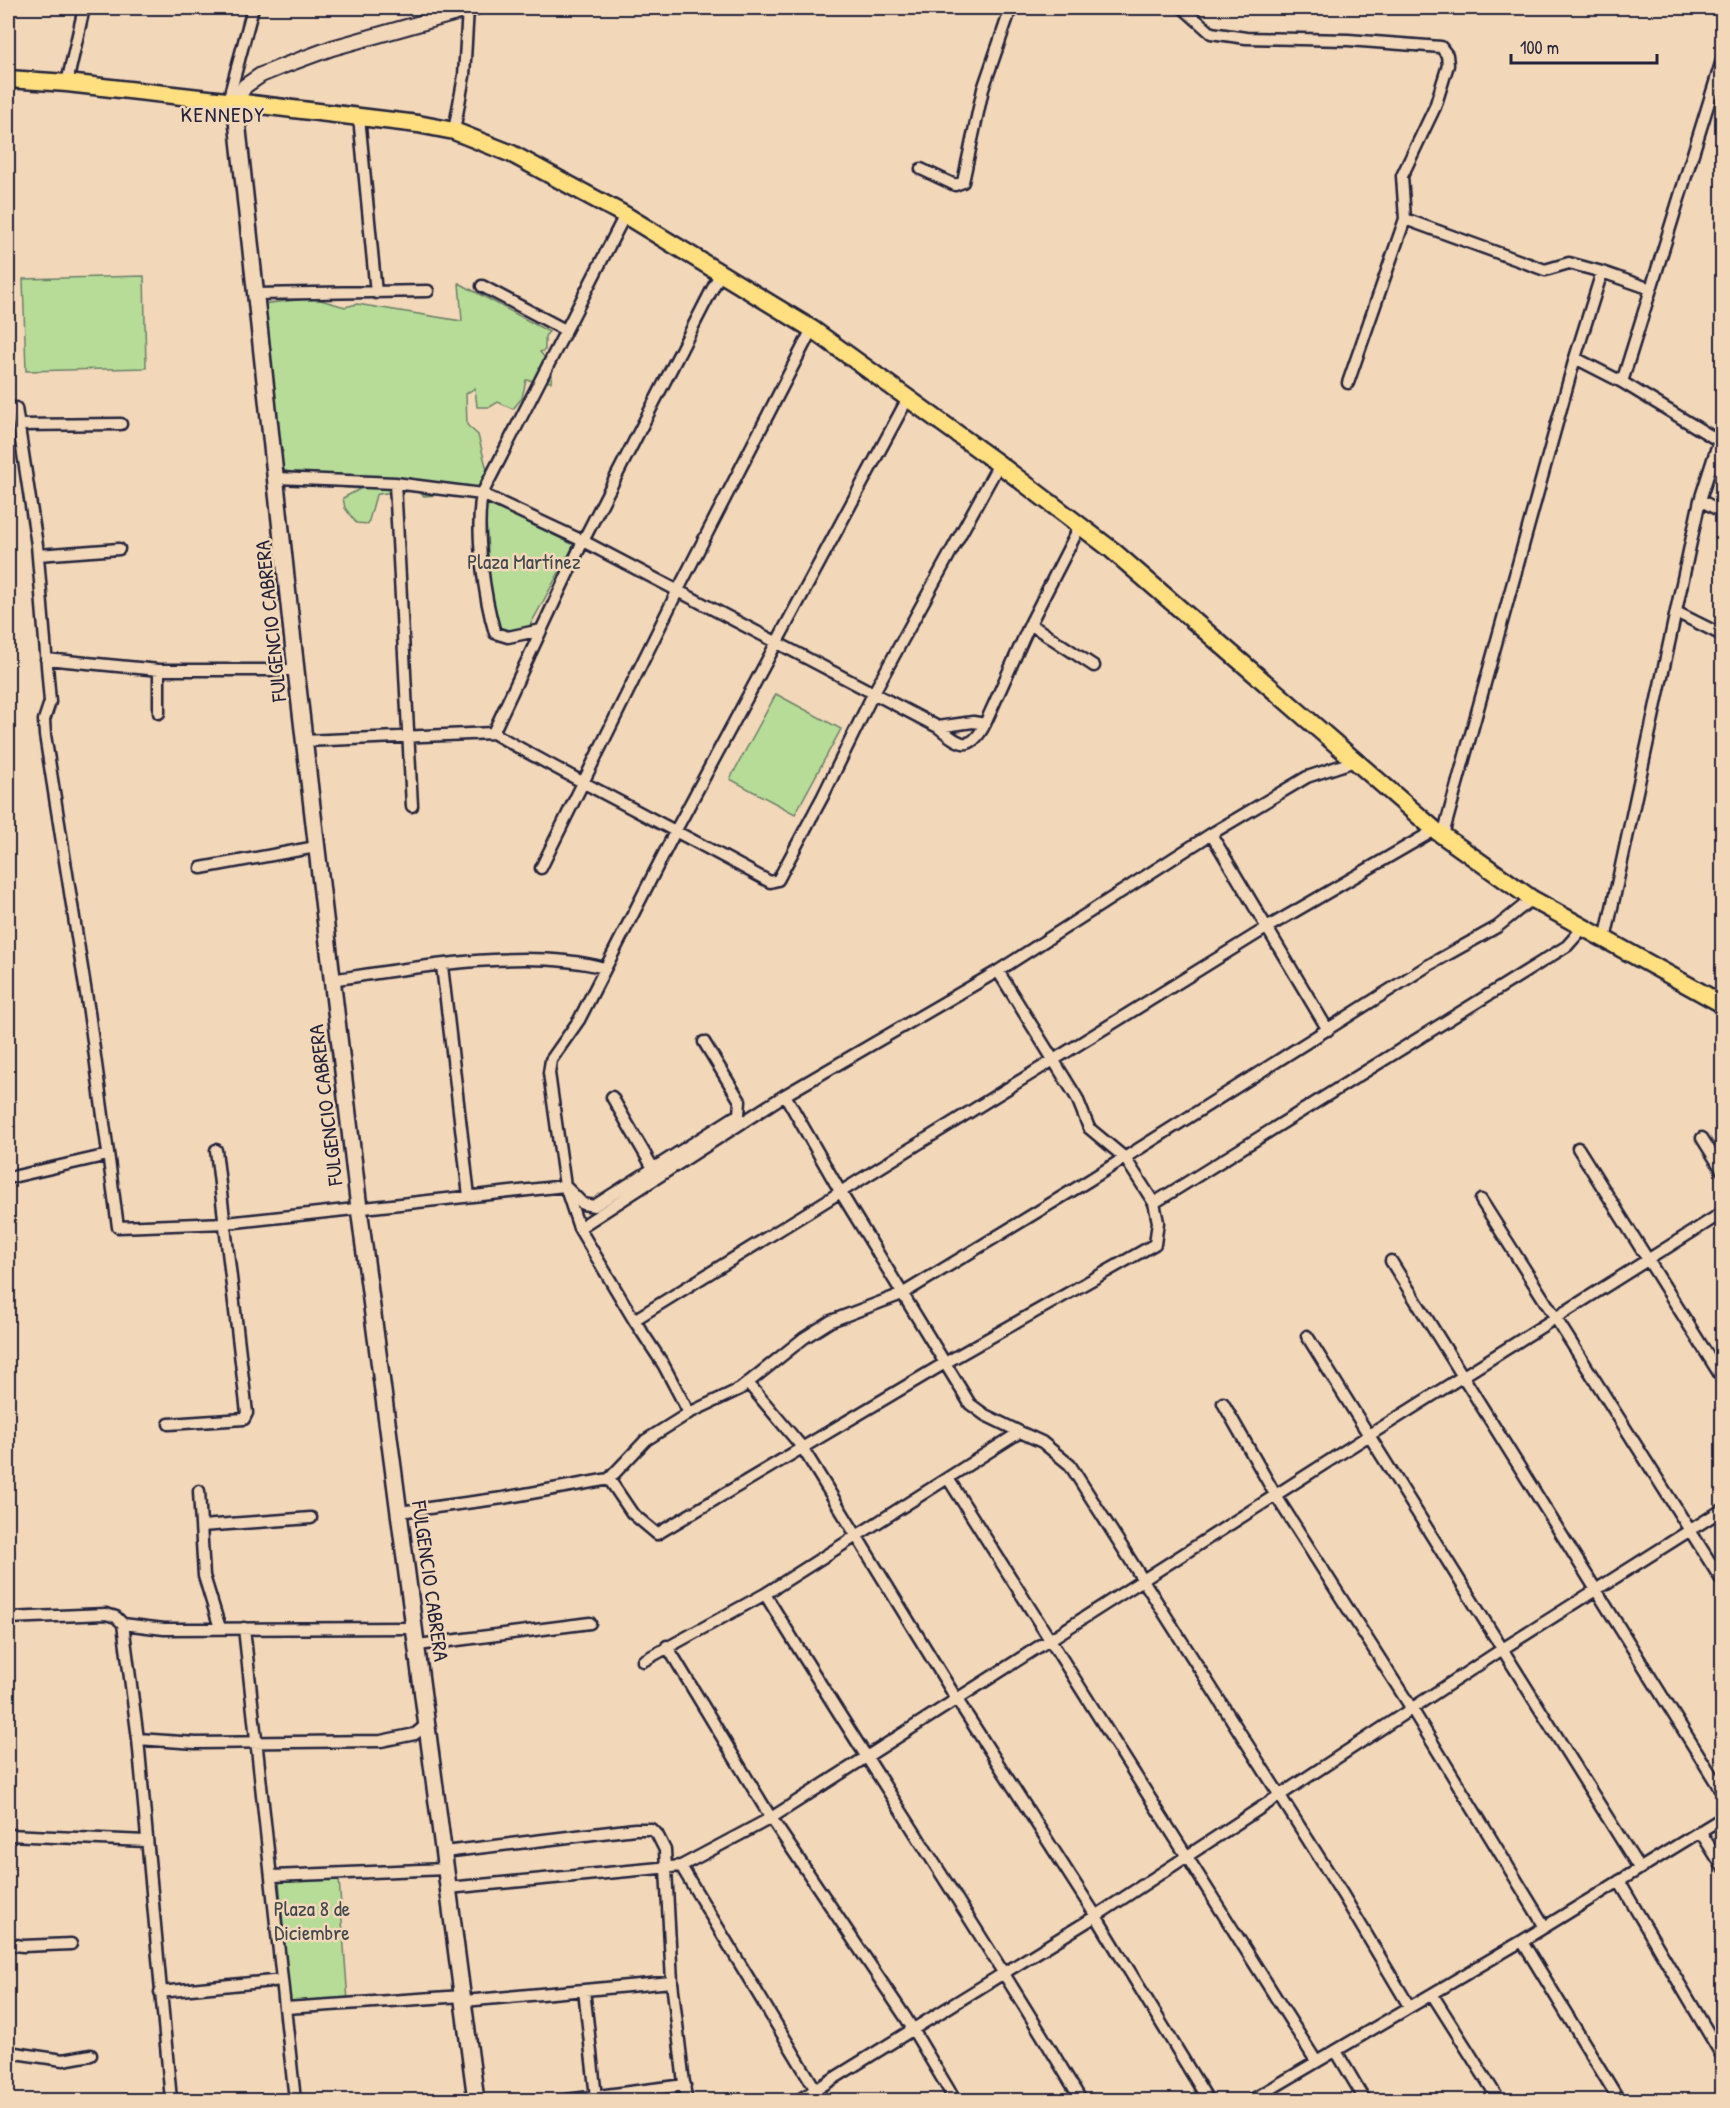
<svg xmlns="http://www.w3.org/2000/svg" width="1730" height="2108" viewBox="0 0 1730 2108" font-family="'Patrick Hand',sans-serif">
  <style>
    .green { fill: #b7dc97; stroke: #6c7f69; stroke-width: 1.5 }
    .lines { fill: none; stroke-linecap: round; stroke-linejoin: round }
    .minor-casing { stroke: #22223b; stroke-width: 15 }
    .tertiary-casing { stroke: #22223b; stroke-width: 18 }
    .secondary-casing { stroke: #22223b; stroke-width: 20 }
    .primary-casing { stroke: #22223b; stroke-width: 21 }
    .minor { stroke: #f2d7b9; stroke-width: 10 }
    .tertiary { stroke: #f2d7b9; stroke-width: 14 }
    .secondary { stroke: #f2d7b9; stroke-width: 15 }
    .primary { stroke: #ffdf80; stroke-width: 16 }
    .labels { text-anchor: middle; stroke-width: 5; stroke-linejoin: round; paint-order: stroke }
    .park-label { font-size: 21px; fill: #40474d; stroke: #f2d7b9 }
    .street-label { font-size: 21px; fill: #22223b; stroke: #f2d7b9 }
    .neighbourhood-label { font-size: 22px; letter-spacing: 1.5px; fill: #22223b; stroke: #f2d7b9 }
  </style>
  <rect width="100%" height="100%" fill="#f2d7b9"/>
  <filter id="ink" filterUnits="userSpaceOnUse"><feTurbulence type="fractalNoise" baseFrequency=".0167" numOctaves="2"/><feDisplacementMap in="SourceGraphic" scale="12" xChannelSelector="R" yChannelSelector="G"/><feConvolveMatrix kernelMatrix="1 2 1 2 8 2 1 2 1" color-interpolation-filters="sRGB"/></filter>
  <g filter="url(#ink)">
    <path class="green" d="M144,276L146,368L26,371L23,279Z
      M459,283L549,332L545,336V350L540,352L553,367L551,382L526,380L522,398L513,409L498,402L490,407H477L475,388L466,394L467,425L478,435L487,470L476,498L455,494L424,496L414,489L403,493L399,490C390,494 384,492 376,495L368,524L356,523L345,508L343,498L360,489L319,485L306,475L281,470L278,461L283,451L268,446L260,378L272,375L262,304L305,299H317L345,307L357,304L462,321Z
      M485,502L574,545L528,629L515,632L499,630L490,587Z
      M776,694L841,729L795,814L730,779Z
      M339,1879L348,2001L290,2004L279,1881Z"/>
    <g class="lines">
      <defs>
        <path id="minor" d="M1183,8L1211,33L1246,38L1348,40L1441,47L1447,55L1448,65L1435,107L1402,176L1405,219
          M67,83L84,8
          M228,101L253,8
          M359,117L376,293
          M454,131L464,76L468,8
          M921,169L955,185L963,182L983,89L1011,8
          M721,272L583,541L493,733C584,785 678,831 770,882L778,880L823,796L873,694L999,464
          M482,286L565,330
          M1651,289L1722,60
          M256,294L428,291
          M1575,358L1602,272L1651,289L1622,382
          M1348,383L1405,219L1545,270L1569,263L1602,272
          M908,398L676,830L579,1020L551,1060L549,1073L565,1186L579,1228L634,1320L1268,927L1435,830
          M16,408L37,545L50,702L44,720L45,735L89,1012L118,1227L226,1223L565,1186L583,1204L594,1206L739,1114L740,1101L704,1042
          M19,425L121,424
          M277,478L395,483L482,494L583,541L938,727C959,744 970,754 985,724L1030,624L1080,526
          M395,483L412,806
          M1700,500L1722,512
          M38,555L119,549
          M1678,613L1722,635
          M1030,624L1094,666
          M541,630L508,637L495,633C484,597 475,531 482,494L625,215
          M46,659L159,670H296
          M159,713V670
          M938,727L973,722L985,724
          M304,741L493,733
          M1211,834L1328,1030
          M1443,835L1575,358L1622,382L1719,441
          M201,868L316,847
          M541,868L678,590L812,329
          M1605,940L1700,500L1722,431
          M442,966L469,1196
          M332,980C410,968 528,947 604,968
          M785,1095L841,1193L970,1404L985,1415L1020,1432
          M612,1097L653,1168
          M1702,1138L1722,1170
          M1578,1148L1722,1378
          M8,1178L108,1155
          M1481,1200L1722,1581
          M1154,1203L1567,946L1583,928
          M579,1228L785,1095L998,971L1211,834L1307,777L1355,761
          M1391,1261L1722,1792
          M1307,1336L1639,1868
          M748,1383L802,1447L956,1698L1096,1916L1208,2100
          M1223,1403L1276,1496L1412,1709L1545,1927
          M689,1413L740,1389L804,1338L831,1321L902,1294L1088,1181L1429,965L1497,927L1532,899
          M169,1424L244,1419L247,1413L216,1150
          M609,1479L646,1440L689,1413L663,1364L634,1320
          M949,1480L1316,2061
          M199,1491L204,1576L220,1628
          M399,1512L503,1498L609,1479L632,1513L657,1534L945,1363L1155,1244L1158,1222L1154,1203L1125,1158L1089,1128L1077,1098L998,971
          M201,1526L311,1518
          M765,1594C868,1764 980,1929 1081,2100
          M8,1618L106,1614L116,1617L123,1624L138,1739L171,2100
          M123,1624L164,1629L415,1628
          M244,1628L295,2100
          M418,1645L590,1623
          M667,1646L771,1818L906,2018L955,2100
          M643,1661L765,1594L1020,1432L1042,1442L1070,1465L1343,1895L1409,2006
          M138,1739L196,1743L381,1741L415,1734L426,1725
          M1700,1831L1722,1866
          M8,1835L146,1841
          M444,1852L635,1829H651L657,1834L665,1850L672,1982L686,2100
          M681,1866L822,2100
          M273,1876L446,1869
          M1619,1881L1722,2056
          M448,1888L681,1866L771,1818L1368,1436L1722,1213
          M1522,1941L1619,2100
          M8,1944L23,1946L71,1944
          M584,1990L596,2097
          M160,1992L282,1980
          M1432,1994L1499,2100
          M464,2001L672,1982
          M286,2008L463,1996
          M1336,2051L1365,2100
          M8,2052L63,2060L91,2055
          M566,2100L685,2085
          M799,2100L1096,1916L1504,1648L1722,1510
          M1252,2100L1522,1941L1722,1818"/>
        <path id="tertiary" d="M235,102L245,86L261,75L283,66L332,48L474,8"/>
        <path id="secondary" d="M235,102L296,670L359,1208L476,2100"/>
        <path id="primary" d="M8,79L67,83L235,102L418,124L454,131L512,154L625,215L812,329L999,464L1112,550L1435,830L1532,899L1722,1004"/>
      </defs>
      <use href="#minor" class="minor-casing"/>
      <use href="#tertiary" class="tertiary-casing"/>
      <use href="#secondary" class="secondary-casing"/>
      <use href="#primary" class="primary-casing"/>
      <use href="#minor" class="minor"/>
      <use href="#tertiary" class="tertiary"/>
      <use href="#secondary" class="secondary"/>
      <use href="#primary" class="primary"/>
    </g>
  </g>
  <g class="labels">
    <g class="park-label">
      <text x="524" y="569">Plaza Martínez</text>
      <text x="312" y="1916">Plaza 8 de<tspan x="312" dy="24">Diciembre</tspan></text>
    </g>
    <g class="street-label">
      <text transform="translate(271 621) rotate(-96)" y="7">FULGENCIO CABRERA</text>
      <text transform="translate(326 1105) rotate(-97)" y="7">FULGENCIO CABRERA</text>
      <text transform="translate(430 1581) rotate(82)" y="7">FULGENCIO CABRERA</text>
    </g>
    <g class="neighbourhood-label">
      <text x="223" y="122">KENNEDY</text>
    </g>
  </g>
  <rect width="1730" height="2108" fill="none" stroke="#f2d7b9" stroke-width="30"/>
  <rect x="15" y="15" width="1700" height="2078" fill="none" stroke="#22223b" stroke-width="2" filter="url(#ink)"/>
  <path d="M1511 54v9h146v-9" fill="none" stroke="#22223b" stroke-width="3"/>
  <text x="1520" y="54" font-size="18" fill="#22223b" stroke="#f2d7b9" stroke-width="4.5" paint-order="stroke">100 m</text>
</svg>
